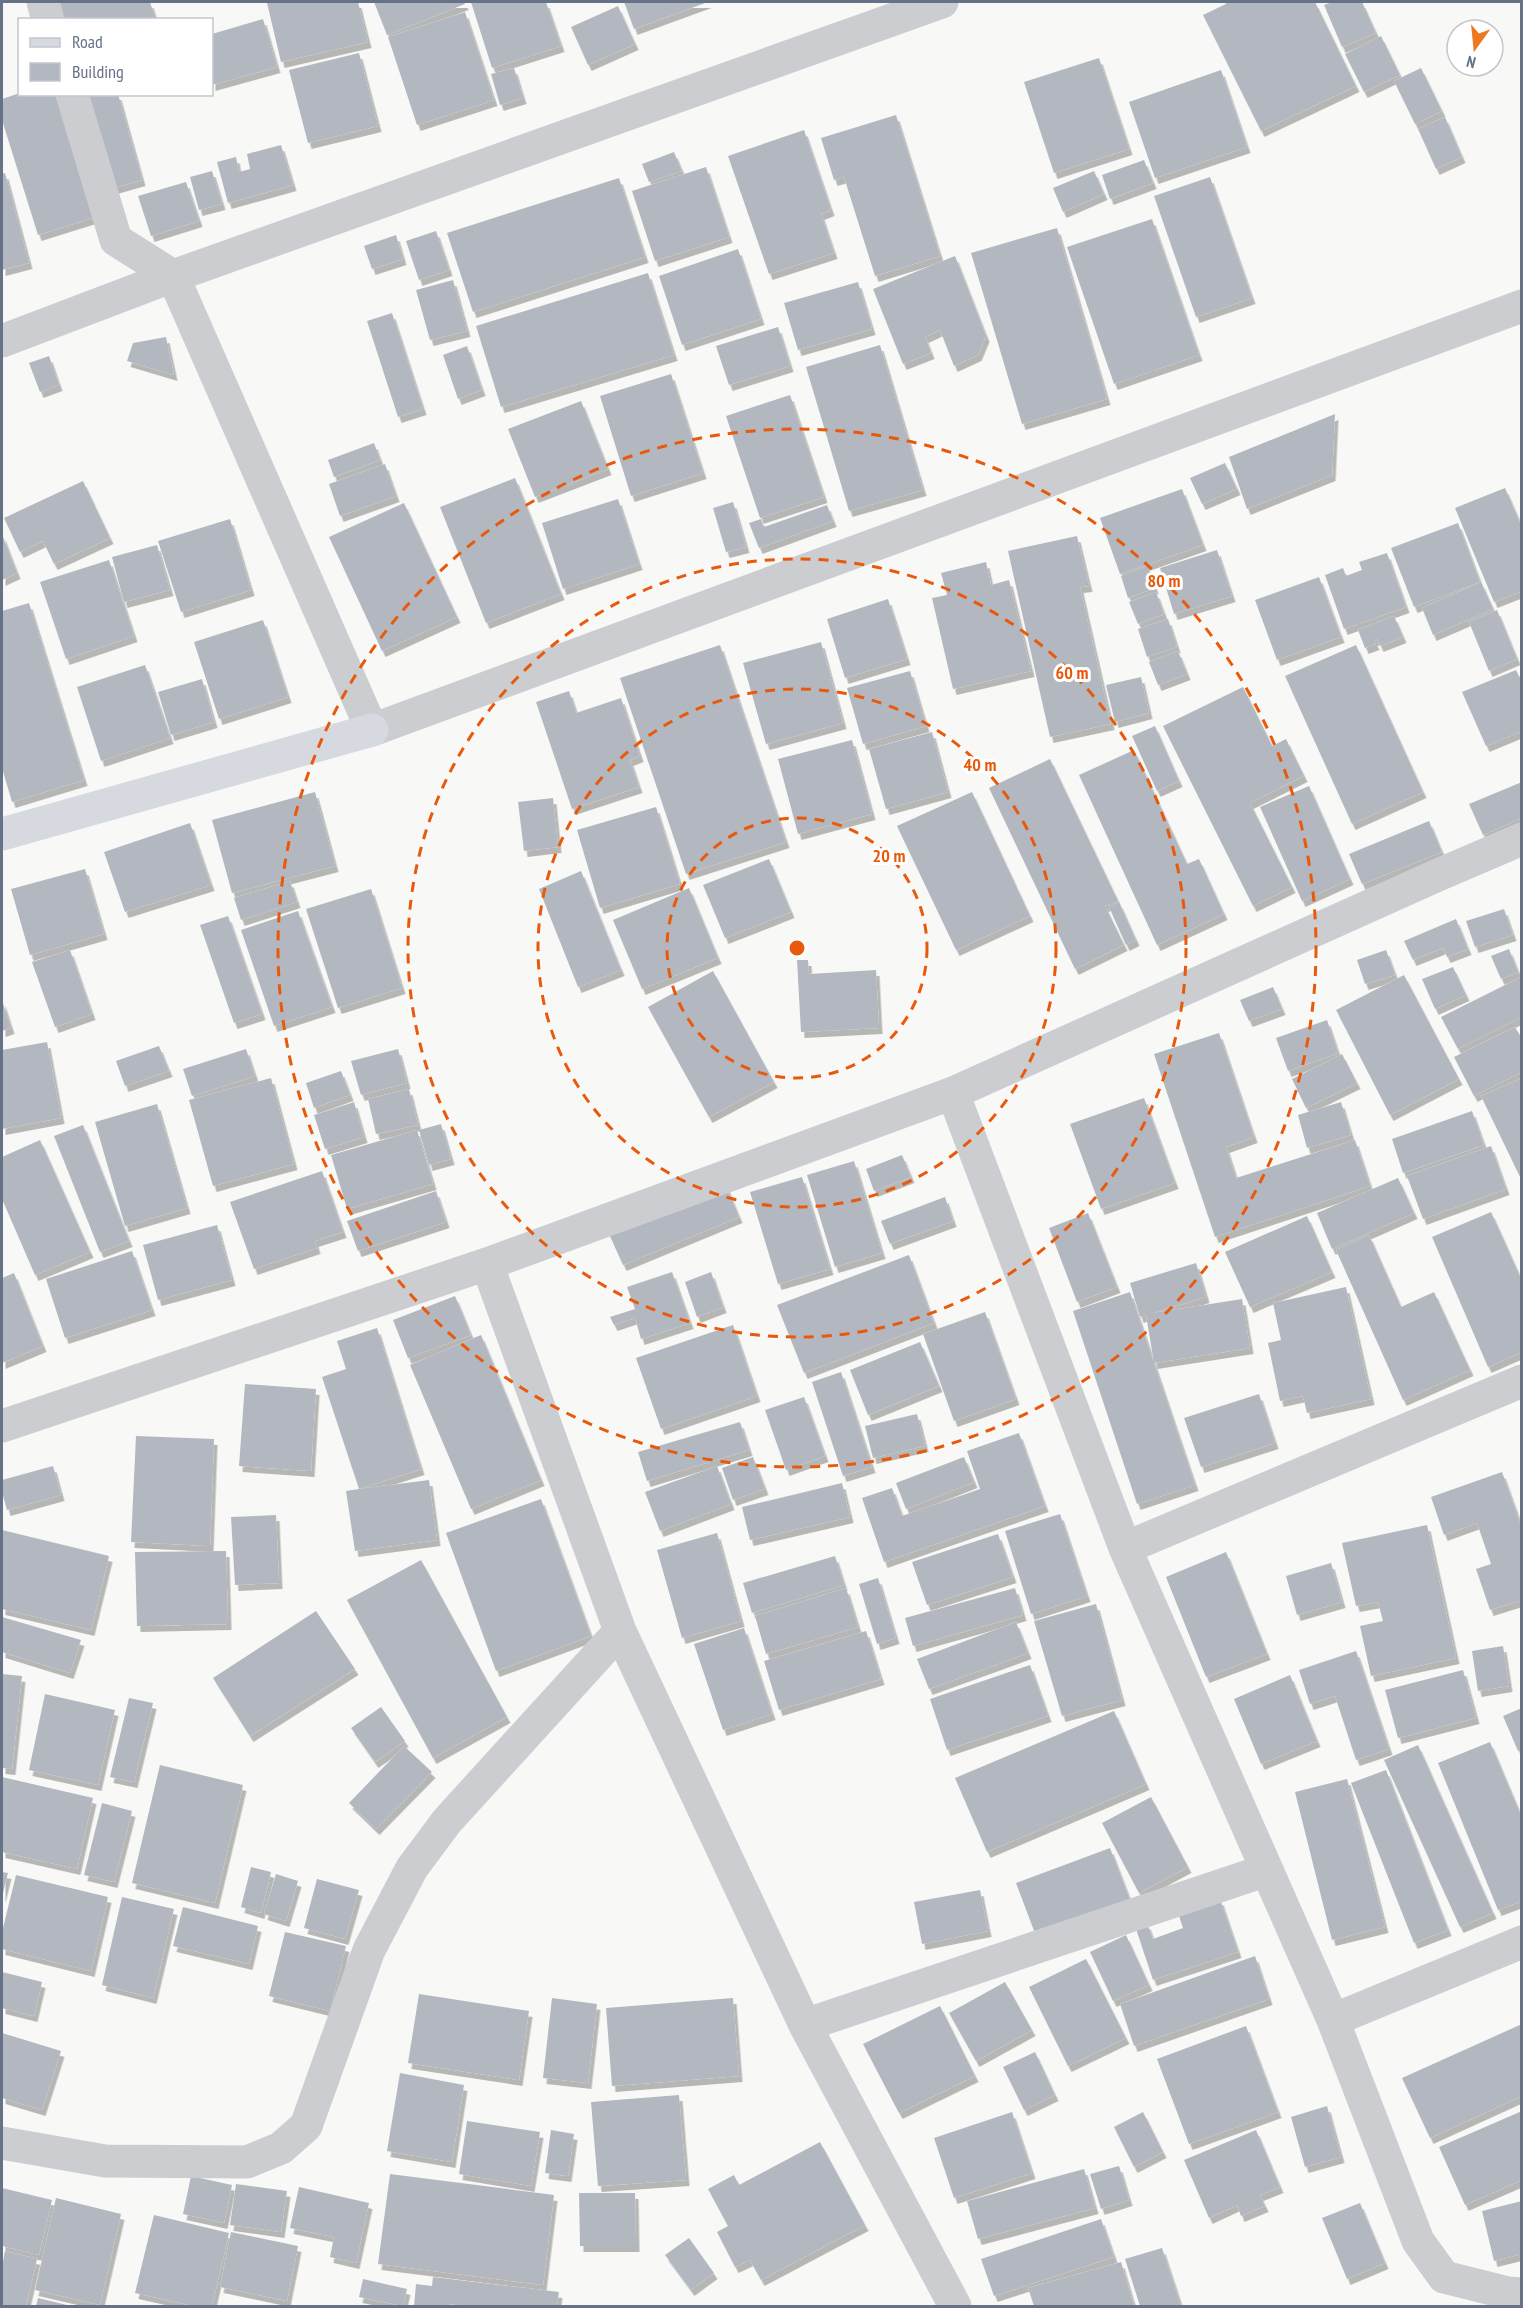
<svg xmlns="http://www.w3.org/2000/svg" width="1523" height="2308" viewBox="0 0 1523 2308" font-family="'PT Sans Narrow',sans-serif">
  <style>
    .building { fill: #b3b8c0; filter: url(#shadow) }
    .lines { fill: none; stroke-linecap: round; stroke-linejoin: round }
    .street { stroke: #cbcdd1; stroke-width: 33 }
    .secondary { stroke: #d6dae0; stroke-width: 33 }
    .ring { fill: none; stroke: #e8590c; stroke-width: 3; stroke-dasharray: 10 8 }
    .centre { fill: #e8590c; stroke: #fff; stroke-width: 3 }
    .ring-label { font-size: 18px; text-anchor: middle; font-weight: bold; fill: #e8590c; stroke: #fff; stroke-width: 6; stroke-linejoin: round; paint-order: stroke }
  </style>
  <defs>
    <filter id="shadow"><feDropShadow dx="3.5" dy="6" stdDeviation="0" flood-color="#0004"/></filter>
  </defs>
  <rect width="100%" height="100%" fill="#f8f9f6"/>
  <path class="building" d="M60,2H150L156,20H58L52,4Z
    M274,2H358L368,42L281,62L267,3Z
    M374,2H464L465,4L387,35Z
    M471,2H546L561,46L492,68Z
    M624,2H708L634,29Z
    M1225,2H1315L1356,86L1261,131L1203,15L1226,4Z
    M1332,2H1362L1376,33L1342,47L1324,5Z
    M618,6L635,44L588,65L571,27Z
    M465,12L494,100L417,125L388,37Z
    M263,19L277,67L212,85V34Z
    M1381,36L1400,75L1364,92L1345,54Z
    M359,53L378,126L308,143L289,70Z
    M1099,58L1129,149L1054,173L1024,82Z
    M514,68L523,98L500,105L491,74Z
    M1421,68L1442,111L1415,124L1394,81Z
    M1221,70L1247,147L1155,178L1129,102Z
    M20,93L63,94L102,215L38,235L2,120V99Z
    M80,94H118L142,180L107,190Z
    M896,115L940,256L875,276L844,177L834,180L821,138Z
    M1445,117L1462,157L1436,169L1418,129Z
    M804,130L831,210L821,214L834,253L769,274L728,156Z
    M281,145L293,185L228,203L217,162L236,157L239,172L250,169L247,154Z
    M674,152L682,171L649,182L642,164Z
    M1144,160L1153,183L1110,199L1102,175Z
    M706,167L729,237L655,261L632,191Z
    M212,171L222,204L199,210L190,177Z
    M1094,171L1104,194L1063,212L1053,188Z
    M5,173L29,263L2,270V174Z
    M1210,177L1252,298L1196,317L1154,196Z
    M619,178L645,257L473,312L447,233Z
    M186,182L199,221L151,236L138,196Z
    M1152,219L1199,355L1114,384L1067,247Z
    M1057,228L1107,399L1022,424L971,253Z
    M436,231L449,270L419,280L406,241Z
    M396,235L403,259L372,269L364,246Z
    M738,249L761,319L682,345L659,276Z
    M955,256L986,336L978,355L954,366L940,330L925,337L931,353L903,364L873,289Z
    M648,273L674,355L501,407L476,326Z
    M453,280L467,331L430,340L416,290Z
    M858,282L872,329L798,350L784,303Z
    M392,313L423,409L398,417L367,321Z
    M778,327L790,366L729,385L716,346Z
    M166,337L174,375L127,361L133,343Z
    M880,345L923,490L849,511L806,367Z
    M467,346L482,390L458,399L443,355Z
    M49,356L59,385L40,392L29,363Z
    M671,374L703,473L631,496L600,396Z
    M790,395L824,497L760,518L726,416Z
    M581,401L608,469L535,497L508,429Z
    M1335,414L1332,475L1247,509L1229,457Z
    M374,443L380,460L334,477L328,460Z
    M1225,463L1237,489L1202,504L1190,478Z
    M385,464L396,496L340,516L329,484Z
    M515,478L561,594L486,623L440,507Z
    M83,481L110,538L54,564L43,541L20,552L4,518Z
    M1505,488L1522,527V591L1494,602L1455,508Z
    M1182,489L1203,545L1120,574L1100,518Z
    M618,499L639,564L563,589L542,523Z
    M733,502L746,547L726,552L713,508Z
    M404,503L457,617L382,651L329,537Z
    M827,505L833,521L759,548L749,523L761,519L764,527Z
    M230,519L251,590L181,612L158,541Z
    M1458,523L1480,582L1414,607L1391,548Z
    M2,534L17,573L2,580Z
    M1077,536L1089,586L1080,587L1111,724L1050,737L1008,551Z
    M157,545L170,590L124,602L112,557Z
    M1217,550L1232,596L1174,614L1160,568Z
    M1387,553L1406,607L1344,629L1325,575L1343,568L1346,576L1362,570L1359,562Z
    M109,560L134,636L66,659L40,582Z
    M986,562L991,585L1009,580L1031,671L953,689L932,598L947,595L941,573Z
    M1148,566L1155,588L1128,598L1121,576Z
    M1319,577L1341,637L1277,660L1255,600Z
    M1481,582L1493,609L1433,635L1422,608Z
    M1156,592L1164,614L1138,624L1129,602Z
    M888,599L907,659L845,678L827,619Z
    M29,603L84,780L12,802L2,768V611Z
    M1497,610L1517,659L1489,671L1469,622Z
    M1394,616L1403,637L1380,646L1377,639L1374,640L1376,644L1365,648L1358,630Z
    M1168,619L1177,647L1147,657L1138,629Z
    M263,620L288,697L219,719L194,642Z
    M821,642L843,723L766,744L743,663Z
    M720,645L786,842L686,874L620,678Z
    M1356,645L1423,792L1352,824L1285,676Z
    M1178,651L1187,674L1158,685L1149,662Z
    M145,665L170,738L101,761L77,687Z
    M1516,670L1522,682V731L1486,746L1462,692Z
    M910,671L926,726L863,744L847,688Z
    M1141,677L1149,713L1115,722L1106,685Z
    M202,679L214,722L171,735L158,692Z
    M1243,687L1272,746L1286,739L1304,776L1250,803L1292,887L1253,906L1163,726Z
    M569,691L576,713L621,698L640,756L630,760L639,787L572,809L536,702Z
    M1155,726L1179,781L1157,791L1132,736Z
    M932,732L948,792L886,809L869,749Z
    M852,740L872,814L798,834L778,759Z
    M1134,750L1187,864L1199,859L1224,914L1157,945L1079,775Z
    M1050,759L1118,901L1105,906L1124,945L1075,969L989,788Z
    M1522,782V818L1483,835L1469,804Z
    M1309,786L1350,879L1302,901L1260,807Z
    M315,792L335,866L232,893L212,820Z
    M972,792L1030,916L956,950L897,826Z
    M553,798L558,847L524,851L518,802Z
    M656,807L680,884L600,908L577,830Z
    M1429,821L1442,852L1362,884L1349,854Z
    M190,823L211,885L125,912L104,852Z
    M769,859L791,912L725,938L703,885Z
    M85,869L104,934L30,955L11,889Z
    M581,871L621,970L578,987L539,889Z
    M290,881L297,902L241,920L234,898Z
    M689,888L718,958L642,989L613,920Z
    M371,889L402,988L338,1008L306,909Z
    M1119,902L1136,940L1126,945L1109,907Z
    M1504,909L1513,935L1475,947L1466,921Z
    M298,911L332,1007L274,1026L241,930Z
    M228,916L262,1014L234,1023L200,925Z
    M1456,919L1468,949L1447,957L1443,948L1413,960L1404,941Z
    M1509,949L1518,972L1501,979L1491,956Z
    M70,950L92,1014L55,1027L32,962Z
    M1386,950L1395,975L1365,984L1357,960Z
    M797,960H808L809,974L876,970L879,1028L801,1032Z
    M1453,967L1466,995L1435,1009L1422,979Z
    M713,971L774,1082L709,1117L648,1007Z
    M1404,975L1459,1079L1390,1115L1336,1010Z
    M1521,977L1522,1017L1458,1049L1441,1017Z
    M1273,987L1282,1009L1249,1021L1240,1000Z
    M2,1000L11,1028L2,1031Z
    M1327,1020L1338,1053L1288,1071L1276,1038Z
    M1515,1027L1522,1039V1072L1474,1096L1454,1057Z
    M1219,1033L1254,1137L1226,1147L1236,1178L1355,1140L1370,1186L1215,1237L1154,1054Z
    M47,1042L61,1118L2,1129V1050Z
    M159,1046L169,1071L125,1086L116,1061Z
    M246,1049L255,1076L192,1096L183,1069Z
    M398,1049L407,1083L361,1095L351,1061Z
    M1342,1054L1357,1083L1306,1108L1292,1079Z
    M341,1071L350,1095L314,1108L306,1083Z
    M271,1078L294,1164L213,1186L189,1100Z
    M1522,1078V1181L1481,1096Z
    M409,1089L418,1125L376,1134L368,1099Z
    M1144,1098L1175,1183L1101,1209L1070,1124Z
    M354,1102L364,1137L325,1149L314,1115Z
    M1341,1102L1351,1135L1307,1148L1298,1115Z
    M157,1104L187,1208L125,1226L95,1122Z
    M1472,1111L1484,1145L1403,1173L1392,1139Z
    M441,1124L451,1159L429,1165L419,1130Z
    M83,1125L129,1241L100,1252L54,1136Z
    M417,1130L433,1184L347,1209L331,1155Z
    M40,1140L90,1252L35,1275L2,1199V1157Z
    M1491,1146L1506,1189L1423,1219L1407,1176Z
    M902,1155L911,1177L874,1191L866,1169Z
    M854,1161L882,1253L835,1267L807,1175Z
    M322,1171L343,1232L315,1241L317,1248L254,1269L230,1202Z
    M802,1177L830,1269L778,1284L750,1192Z
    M1398,1178L1414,1213L1332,1249L1317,1213Z
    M726,1185L739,1217L623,1265L609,1234Z
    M436,1191L446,1222L358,1251L347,1221Z
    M945,1197L953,1221L890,1244L881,1221Z
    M1491,1212L1522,1281V1352L1488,1367L1432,1237Z
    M1088,1213L1117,1287L1077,1302L1049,1228Z
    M1307,1216L1332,1272L1250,1307L1225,1252Z
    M217,1225L232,1280L158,1300L143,1245Z
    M1369,1235L1401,1307L1434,1292L1470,1370L1403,1400L1336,1250Z
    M132,1251L152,1310L65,1338L46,1279Z
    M909,1255L934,1323L804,1373L777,1305Z
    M1196,1263L1206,1297L1153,1313L1242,1299L1250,1348L1154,1363L1146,1315L1140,1317L1130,1283Z
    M672,1272L690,1323L641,1339L635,1318L614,1325L610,1317L635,1309L627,1287Z
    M711,1272L723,1307L697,1317L685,1282Z
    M14,1273L43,1346L2,1363V1278Z
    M1346,1287L1371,1399L1307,1413L1303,1396L1280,1401L1268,1343L1281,1340L1273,1303Z
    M1130,1292L1195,1485L1137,1504L1073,1311Z
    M455,1296L471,1335L408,1358L393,1320Z
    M985,1312L1016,1399L954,1421L923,1334Z
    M733,1325L757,1396L661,1429L636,1358Z
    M377,1328L421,1469L359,1489L429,1480L437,1540L355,1551L346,1491L359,1489L322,1377L346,1369L337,1341Z
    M481,1335L541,1480L471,1509L410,1365Z
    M920,1342L939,1386L868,1415L850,1370Z
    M841,1372L872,1467L843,1476L812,1382Z
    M245,1384L316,1389L311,1471L239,1466Z
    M1259,1394L1275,1443L1201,1467L1184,1418Z
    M804,1397L825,1456L786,1470L765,1410Z
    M917,1414L925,1446L873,1458L865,1426Z
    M740,1422L749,1450L647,1481L638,1452Z
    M1019,1433L1045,1506L884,1562L862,1498L892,1488L902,1516L980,1489L967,1451Z
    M136,1436L214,1439L210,1546L131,1542Z
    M753,1457L765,1489L733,1500L722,1468Z
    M964,1457L974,1482L906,1509L896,1483Z
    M53,1466L61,1495L7,1510L2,1492V1480Z
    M717,1466L731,1504L660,1531L645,1492Z
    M1502,1472L1522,1528V1600L1490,1610L1476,1569L1491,1564L1477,1523L1444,1535L1431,1497Z
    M842,1483L850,1517L750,1540L742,1507Z
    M541,1499L591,1636L496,1671L446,1533Z
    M1060,1514L1087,1596L1031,1614L1005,1531Z
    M276,1515L279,1583L235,1585L231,1517Z
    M1427,1525L1456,1658L1371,1676L1360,1626L1383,1621L1378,1602L1356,1606L1342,1543Z
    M2,1530L109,1556L91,1630L2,1609Z
    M717,1533L741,1621L682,1638L657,1550Z
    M998,1534L1013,1577L927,1605L912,1562Z
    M226,1551L228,1624L137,1626L135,1552Z
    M1226,1552L1267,1654L1206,1677L1166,1577Z
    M835,1556L844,1585L752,1613L743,1583Z
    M421,1560L507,1717L433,1758L347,1600Z
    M1331,1563L1342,1602L1297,1615L1286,1576Z
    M878,1578L896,1638L877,1644L859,1584Z
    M846,1588L858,1627L766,1654L755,1616Z
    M1015,1588L1023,1615L913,1646L905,1618Z
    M1096,1604L1122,1700L1062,1716L1034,1621Z
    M316,1611L355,1669L250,1736L213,1678Z
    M2,1617L81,1640L70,1673L2,1652Z
    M1016,1622L1028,1653L929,1689L917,1659Z
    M744,1628L772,1714L723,1730L694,1644Z
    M866,1631L881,1679L779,1710L764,1661Z
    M1503,1646L1509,1686L1478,1691L1472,1651Z
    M1356,1651L1389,1749L1356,1760L1335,1696L1310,1704L1299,1670Z
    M1030,1665L1048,1716L947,1750L930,1699Z
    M1463,1670L1476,1718L1398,1738L1385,1690Z
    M2,1674L22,1676L12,1769L2,1768Z
    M1290,1675L1317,1741L1261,1764L1234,1699Z
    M45,1694L115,1710L98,1785L29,1770Z
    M129,1698L153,1703L134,1782L110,1777Z
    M381,1707L405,1741L375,1762L351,1728Z
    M1522,1708V1750L1518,1751L1503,1716Z
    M1114,1711L1146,1784L987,1852L955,1778Z
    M1490,1742L1522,1818V1901L1498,1910L1438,1763Z
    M1418,1745L1493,1913L1460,1927L1384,1760Z
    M404,1746L432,1772L376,1829L349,1803Z
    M160,1765L243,1785L215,1903L132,1883Z
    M1386,1770L1448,1930L1414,1943L1351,1783Z
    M2,1777L93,1798L77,1869L2,1852Z
    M1347,1779L1385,1927L1332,1940L1295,1792Z
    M1151,1797L1188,1867L1139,1893L1102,1823Z
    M102,1803L132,1811L114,1882L84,1875Z
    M1110,1848L1130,1900L1036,1936L1016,1883Z
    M251,1867L271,1872L261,1913L241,1907Z
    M2,1872L8,1873L2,1897Z
    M276,1874L298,1881L286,1921L264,1914Z
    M16,1875L108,1897L91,1971L2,1949V1932Z
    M317,1879L359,1890L345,1939L304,1928Z
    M980,1890L988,1931L922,1944L914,1902Z
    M122,1897L174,1909L153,1998L102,1985Z
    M1220,1899L1238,1952L1153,1980L1135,1926L1147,1923L1153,1939L1183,1928L1178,1913Z
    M183,1907L258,1926L249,1964L173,1946Z
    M285,1932L346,1946L330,2011L269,1996Z
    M1126,1935L1149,1985L1113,2001L1090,1952Z
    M1255,1956L1269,1999L1134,2046L1120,2004Z
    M1086,1959L1126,2038L1068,2066L1029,1987Z
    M2,1972L42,1982L34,2016L2,2008Z
    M1005,1982L1032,2030L976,2061L949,2013Z
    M419,1994L529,2011L519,2080L408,2063Z
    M552,1998L597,2004L588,2083L543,2078Z
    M733,1998L739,2076L612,2086L606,2008Z
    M940,2006L975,2076L899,2113L863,2044Z
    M1522,2024V2096L1430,2138L1402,2078Z
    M1246,2026L1278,2112L1189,2144L1157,2059Z
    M2,2033L61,2051L42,2110L2,2098Z
    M1035,2052L1055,2095L1024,2110L1003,2067Z
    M400,2073L464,2085L452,2162L387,2151Z
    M679,2095L686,2180L598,2186L591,2102Z
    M1327,2106L1341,2157L1305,2167L1291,2117Z
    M1522,2111V2180L1465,2205L1439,2147Z
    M1012,2112L1032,2173L954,2198L934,2138Z
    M1143,2112L1163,2152L1134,2167L1114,2127Z
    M467,2121L540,2132L531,2186L459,2174Z
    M551,2130L574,2134L568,2176L545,2173Z
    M1256,2130L1280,2187L1260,2195L1265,2206L1241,2216L1237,2205L1209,2218L1184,2160Z
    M820,2142L865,2225L761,2280L750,2260L735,2267L717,2232L728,2226L708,2189L734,2175L739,2185Z
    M1119,2166L1129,2200L1101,2209L1090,2174Z
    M1084,2169L1095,2208L978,2239L967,2201Z
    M390,2174L554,2195L543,2285L378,2264Z
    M191,2176L232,2185L224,2223L183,2214Z
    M236,2184L287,2191L281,2232L230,2225Z
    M299,2187L369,2203L356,2263L330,2257L334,2237L290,2228Z
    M2,2188L52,2200L39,2255L2,2246Z
    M579,2193H635L636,2246H580Z
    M56,2198L121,2214L100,2305L35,2290Z
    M1522,2201V2254L1494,2261L1482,2211Z
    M1360,2203L1385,2263L1347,2279L1322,2218Z
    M154,2215L229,2233L212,2306H193L135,2293Z
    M1101,2219L1114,2257L994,2296L981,2259Z
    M231,2232L298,2246L287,2301L220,2287Z
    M689,2238L714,2273L691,2290L665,2255Z
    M1162,2248L1181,2306H1140L1125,2259Z
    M5,2251L37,2259L26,2306H2V2267Z
    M1121,2262L1134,2306H1034L1028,2288Z
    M433,2277L559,2292L557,2306H471L449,2304V2306H414L416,2284L432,2286Z
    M363,2279L407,2289L403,2306L359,2297Z
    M38,2298L71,2306H36Z"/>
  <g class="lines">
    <path class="street" d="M43,2L48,20
      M72,94L116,240L173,276L372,730L1522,306
      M2,341L173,276L942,2
      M953,1093L1125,1548L1333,2020L1418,2241L1444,2277L1508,2293L1522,2294
      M487,1264L620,1631L805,2025L955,2306
      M2,1426L487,1264L953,1093L1438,875L1522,839
      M1125,1548L1522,1381
      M1333,2020L1522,1942
      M805,2025L1267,1870
      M2,2143L105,2161L247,2162L281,2148L306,2126L369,1950L412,1868L447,1821L620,1631"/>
    <path class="secondary" d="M2,834L372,730"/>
  </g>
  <g class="ring">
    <circle cx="797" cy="948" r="130"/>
    <circle cx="797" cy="948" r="259"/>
    <circle cx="797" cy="948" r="389"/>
    <circle cx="797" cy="948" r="519"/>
  </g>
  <circle cx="797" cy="948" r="9" class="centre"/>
  <g class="ring-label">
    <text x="1164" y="587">80 m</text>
    <text x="1072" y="679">60 m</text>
    <text x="980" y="771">40 m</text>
    <text x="889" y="862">20 m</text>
  </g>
  <rect width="1523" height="2308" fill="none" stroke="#667288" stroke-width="6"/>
  <rect x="18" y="18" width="195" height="78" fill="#ffffff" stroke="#c2c7cf" stroke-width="1.5"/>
  <rect x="30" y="38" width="30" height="9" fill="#d6dae0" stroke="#c2c7cf" stroke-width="1.5"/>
  <text x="72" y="48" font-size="18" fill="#667288">Road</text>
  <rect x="30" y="63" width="30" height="18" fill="#b3b8c0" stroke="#c2c7cf" stroke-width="1.5"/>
  <text x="72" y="78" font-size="18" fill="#667288">Building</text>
  <g transform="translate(1475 48) rotate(195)"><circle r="28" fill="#ffffff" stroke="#c2c7cf" stroke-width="1.5"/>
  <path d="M0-4.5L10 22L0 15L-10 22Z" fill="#ec7822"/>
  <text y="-9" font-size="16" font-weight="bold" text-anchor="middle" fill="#667288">N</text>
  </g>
</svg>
